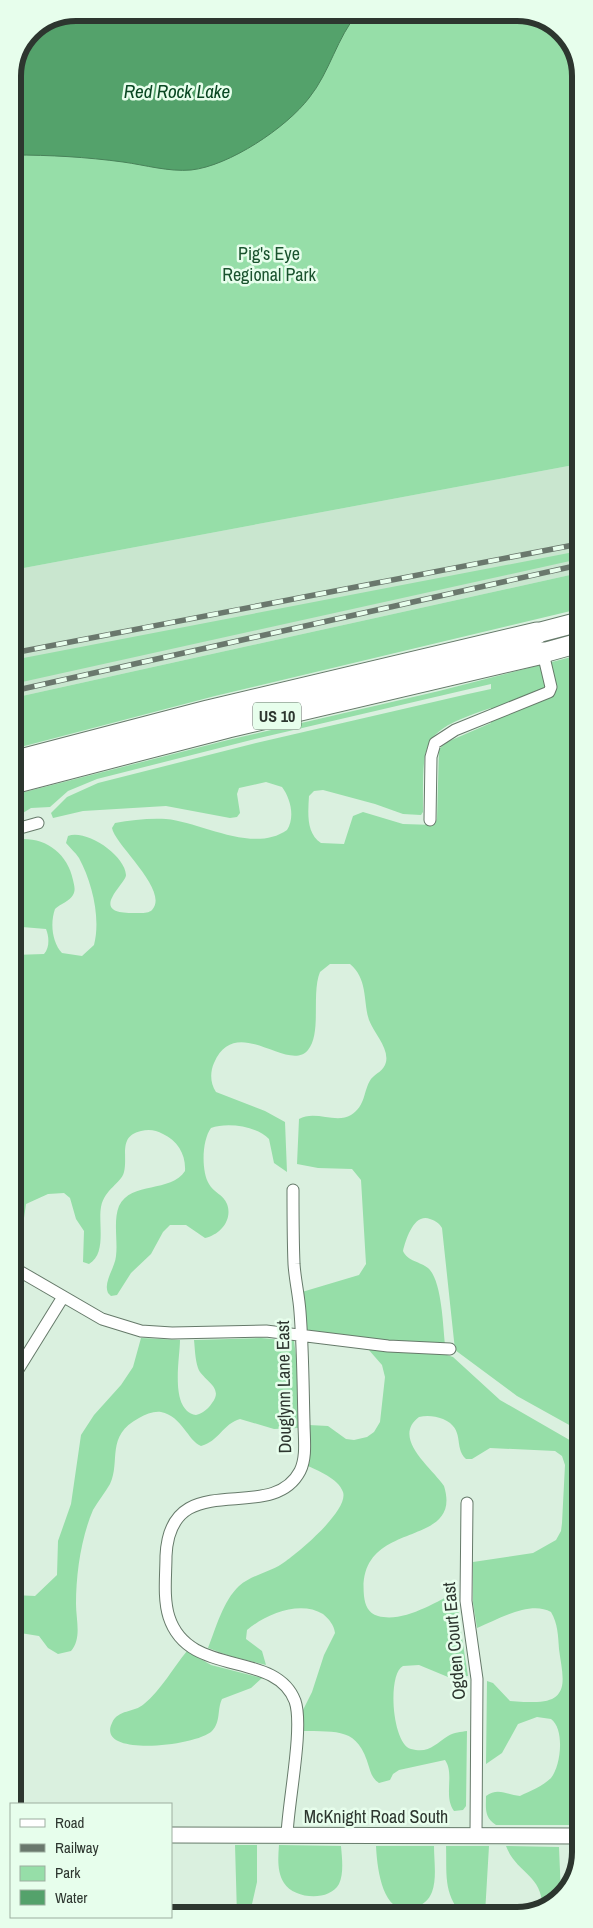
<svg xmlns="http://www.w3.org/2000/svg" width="593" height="1928" viewBox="0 0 593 1928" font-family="'Archivo Narrow',sans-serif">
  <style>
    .built { fill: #c9e6cf }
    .green { fill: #96dea8; fill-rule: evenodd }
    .water { fill: #54a26b; stroke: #488259 }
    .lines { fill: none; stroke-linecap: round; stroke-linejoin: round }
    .minor-casing { stroke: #667a6a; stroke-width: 13 }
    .tertiary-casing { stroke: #667a6a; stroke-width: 17 }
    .trunk-casing { stroke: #667a6a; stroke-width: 21 }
    .motorway-casing { stroke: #667a6a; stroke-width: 23 }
    .minor { stroke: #fff; stroke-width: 11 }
    .tertiary { stroke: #fff; stroke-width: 15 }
    .trunk { stroke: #fff; stroke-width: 19 }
    .motorway { stroke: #fff; stroke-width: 21 }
    .rail-casing { stroke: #6a786d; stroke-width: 5.5 }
    .rail { stroke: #e7feec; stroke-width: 4; stroke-dasharray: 11; stroke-linecap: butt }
    .labels { text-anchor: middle; stroke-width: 5; stroke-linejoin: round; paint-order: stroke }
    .shield { fill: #e7feec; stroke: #657268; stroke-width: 1 }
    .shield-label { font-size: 16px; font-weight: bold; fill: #2d362f }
    .park-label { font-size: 18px; fill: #1a532e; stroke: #e7feec }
    .street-label { font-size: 18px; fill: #2d362f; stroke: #e7feec }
    .water-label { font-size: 19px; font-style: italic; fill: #094722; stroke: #e7feec }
    .rim { fill: none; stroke: #2d362f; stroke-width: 6 }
  </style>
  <rect width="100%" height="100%" fill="#daf0df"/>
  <path class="built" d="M579,464V573L13,698V570Z"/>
  <path class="green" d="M76,13H521L559,28L578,60L579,464L13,570V72L31,31Z
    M579,551V559L13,684V660Z
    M579,573V609L215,696L13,749V698Z
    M579,655L580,1431L517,1396L455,1350L442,1228C439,1223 436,1221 430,1219C414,1213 406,1239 403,1251C407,1261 421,1262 428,1268C442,1280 443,1327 445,1344L410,1343L307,1330L302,1292L359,1275L366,1264L361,1180L352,1169L318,1168L297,1164L299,1119C315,1110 336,1124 351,1115C366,1106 363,1091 371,1079C376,1073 384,1071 386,1062C389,1048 374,1033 369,1020C363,1001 368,979 350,964H330L320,972C311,994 322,1033 308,1050C288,1074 236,1012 214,1063C210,1072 210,1083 216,1092L265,1111L285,1122L287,1172L274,1163L269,1139C257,1126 227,1122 211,1128C202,1140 201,1171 209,1184C213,1192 224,1195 227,1204C233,1220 220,1235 205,1238L186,1225H170L163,1232L151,1254L131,1273L117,1295L111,1296L108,1293C103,1282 115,1268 116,1256C118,1241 113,1221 119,1206C131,1181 171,1193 185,1171C186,1155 178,1141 163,1134C156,1130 149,1129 141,1131C118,1136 128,1156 124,1172C121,1184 105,1188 101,1207C98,1223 107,1254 89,1264L83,1262L84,1231L76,1219L70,1198L64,1193L48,1194L26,1204L22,1232L14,1245V955L44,954C50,948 49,936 46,929L22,927L16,918L13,840C42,835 67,851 73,880C74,885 76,890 73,895C70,901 60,904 55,909C50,923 52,942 62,953L82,956L94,945C101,918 92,882 79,858C75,852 70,848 66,843L68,836C86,829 125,855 126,875C126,884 86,914 134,913C139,913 148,914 152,910C170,891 115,845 112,828L115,823C131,820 150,818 166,819C201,822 253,854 287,830C295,818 291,799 282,787L266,782L239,788L237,794L240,813L237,817L230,818L166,806L83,811L53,818L51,813L67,797L98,783L256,743L468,694L491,689V684L255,739L97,779L68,791L50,807L31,808L13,819V795L228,740L439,691ZM491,708V723L447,742L439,749L437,819L434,825L403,824L363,812L353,816L344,844L321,843C306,833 308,813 309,796L314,791L323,790L375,804L403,814L421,815L423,812C423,740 419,732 491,708Z
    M141,1338L180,1340C180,1359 169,1410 196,1415C203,1413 208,1409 212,1403C225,1387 202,1380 198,1368C195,1359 195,1349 194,1340L261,1338L294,1341L297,1363L298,1428L274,1429L240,1419C224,1423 218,1442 201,1446C188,1441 182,1416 161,1412C154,1411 146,1414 139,1418C105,1436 121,1461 110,1484C105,1493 98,1501 93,1510C81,1538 76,1574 76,1604C76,1620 82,1638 71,1651L58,1654L48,1648L39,1636L14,1632V1595L35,1596L57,1575L58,1541L71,1504L81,1435L94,1415L121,1385L133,1367Z
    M368,1349L444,1354L453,1357L500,1400L580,1446V1825H496C484,1817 486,1809 486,1796C498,1787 507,1795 520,1796C530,1791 543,1786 551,1778C561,1766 565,1729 551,1719L537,1717L518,1724L502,1753L486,1764L487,1681L493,1683L510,1701C519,1702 528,1702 537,1702C572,1701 562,1674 559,1649C558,1636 558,1624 551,1612C530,1600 497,1620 477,1628L473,1603V1562L533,1553L556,1540L561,1531L562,1523L565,1465L562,1456L555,1451L490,1448L472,1459H466C453,1447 466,1429 443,1419C435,1416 427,1415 419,1417C391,1438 432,1468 444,1486C464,1551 356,1516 364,1596C365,1605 368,1613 378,1616C404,1623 435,1602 457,1592L459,1619L468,1676L448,1677L419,1665L403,1666C387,1674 392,1744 411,1749C429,1754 435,1744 448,1736C454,1732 461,1732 467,1731L466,1806L463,1810L454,1811C443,1796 455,1774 445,1760L399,1770L393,1774L390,1780L379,1783C373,1779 371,1774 369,1767C358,1727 338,1732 302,1731V1712L312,1692L324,1655L335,1633C334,1625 329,1619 323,1614C300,1600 266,1614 247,1630L246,1639L262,1651L266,1665L230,1656L208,1648C216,1628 223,1601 239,1586C253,1574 272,1572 286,1561C300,1551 349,1510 343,1492C338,1478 318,1471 306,1465L309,1425L328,1426L346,1439L354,1440L367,1437L374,1432L380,1422L385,1377L382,1365Z
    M187,1651L211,1665L262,1678L251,1688L222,1699C217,1709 221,1722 212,1731C197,1746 95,1758 112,1723C118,1709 134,1713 144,1704C161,1690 173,1668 187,1651Z
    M235,1845H257V1882L252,1904V1915H237Z
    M279,1845L341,1846C342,1858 344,1873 339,1884C329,1902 294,1899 284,1883C277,1872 278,1858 279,1845Z
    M376,1846H434C434,1860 437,1879 432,1892C429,1900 423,1905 415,1907C382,1920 377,1866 376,1846Z
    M446,1846H489L485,1914H462C443,1894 447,1872 446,1846Z
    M506,1846L559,1847L561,1895L542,1907C543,1875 516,1873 506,1846Z"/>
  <path class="water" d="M76,13H358C337,37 330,72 309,98C286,128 229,166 191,170C169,172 145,165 123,162C86,157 50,155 13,155V72L31,31Z"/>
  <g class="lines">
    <defs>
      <path id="minor" d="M430,820L431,757L435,743L455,730L549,692L551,687L543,653
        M13,830L38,823
        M14,1268L102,1319L141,1331L172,1333L266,1331L388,1346L450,1349
        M14,1376L63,1297
        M467,1503L466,1601L477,1679L476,1835
        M287,1835C288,1803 304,1727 295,1701C275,1649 189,1679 169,1617C163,1598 166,1575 166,1556C170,1463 271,1527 300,1471C307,1457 304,1438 304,1423C303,1386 303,1349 300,1312C299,1296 295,1280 294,1264C293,1239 293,1215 293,1190"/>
      <path id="tertiary" d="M171,1835L580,1836"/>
      <path id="trunk" d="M537,633L579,622
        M543,653L579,643"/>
      <path id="motorway" d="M13,762L208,711L537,633
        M13,783L228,727L543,653"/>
    </defs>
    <use href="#minor" class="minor-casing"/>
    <use href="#tertiary" class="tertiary-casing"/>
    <use href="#trunk" class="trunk-casing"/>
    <use href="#motorway" class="motorway-casing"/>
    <use href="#minor" class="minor"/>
    <use href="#tertiary" class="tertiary"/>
    <use href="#trunk" class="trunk"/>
    <use href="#motorway" class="motorway"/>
    <defs>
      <path id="rail" d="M13,653L579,544
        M13,691L579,565"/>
    </defs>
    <use href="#rail" class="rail-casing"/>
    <use href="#rail" class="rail"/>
  </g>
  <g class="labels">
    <rect class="shield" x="253" y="702.5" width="48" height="27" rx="4"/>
    <g class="shield-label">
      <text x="277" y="722">US 10</text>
    </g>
    <g class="park-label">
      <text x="269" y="260">Pig's Eye<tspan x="269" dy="21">Regional Park</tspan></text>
    </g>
    <g class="street-label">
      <text transform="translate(284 1387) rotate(-91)" y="6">Douglynn Lane East</text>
      <text transform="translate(454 1641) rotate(-95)" y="6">Ogden Court East</text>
      <text x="376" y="1823">McKnight Road South</text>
    </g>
    <g class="water-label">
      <text x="177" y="98">Red Rock Lake</text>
    </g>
  </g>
  <path d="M0 0H593V1928H0ZM76 21H517A55 55 0 0 1 572 76V1852A55 55 0 0 1 517 1907H76A55 55 0 0 1 21 1852V76A55 55 0 0 1 76 21Z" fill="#e7feec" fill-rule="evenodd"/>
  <path class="rim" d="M76 21H517A55 55 0 0 1 572 76V1852A55 55 0 0 1 517 1907H76A55 55 0 0 1 21 1852V76A55 55 0 0 1 76 21Z"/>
  <rect x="10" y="1803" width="162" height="115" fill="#e7feec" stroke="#9daea0"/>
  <rect x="20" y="1819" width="25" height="8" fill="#ffffff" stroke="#9daea0"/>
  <text x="55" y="1828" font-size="15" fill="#2d362f">Road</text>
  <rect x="20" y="1844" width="25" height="8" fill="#6a786d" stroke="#9daea0"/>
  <text x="55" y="1853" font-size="15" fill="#2d362f">Railway</text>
  <rect x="20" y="1866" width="25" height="15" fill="#96dea8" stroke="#9daea0"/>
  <text x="55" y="1878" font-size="15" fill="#2d362f">Park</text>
  <rect x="20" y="1890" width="25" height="15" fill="#54a26b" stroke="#9daea0"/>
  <text x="55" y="1903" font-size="15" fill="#2d362f">Water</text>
</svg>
